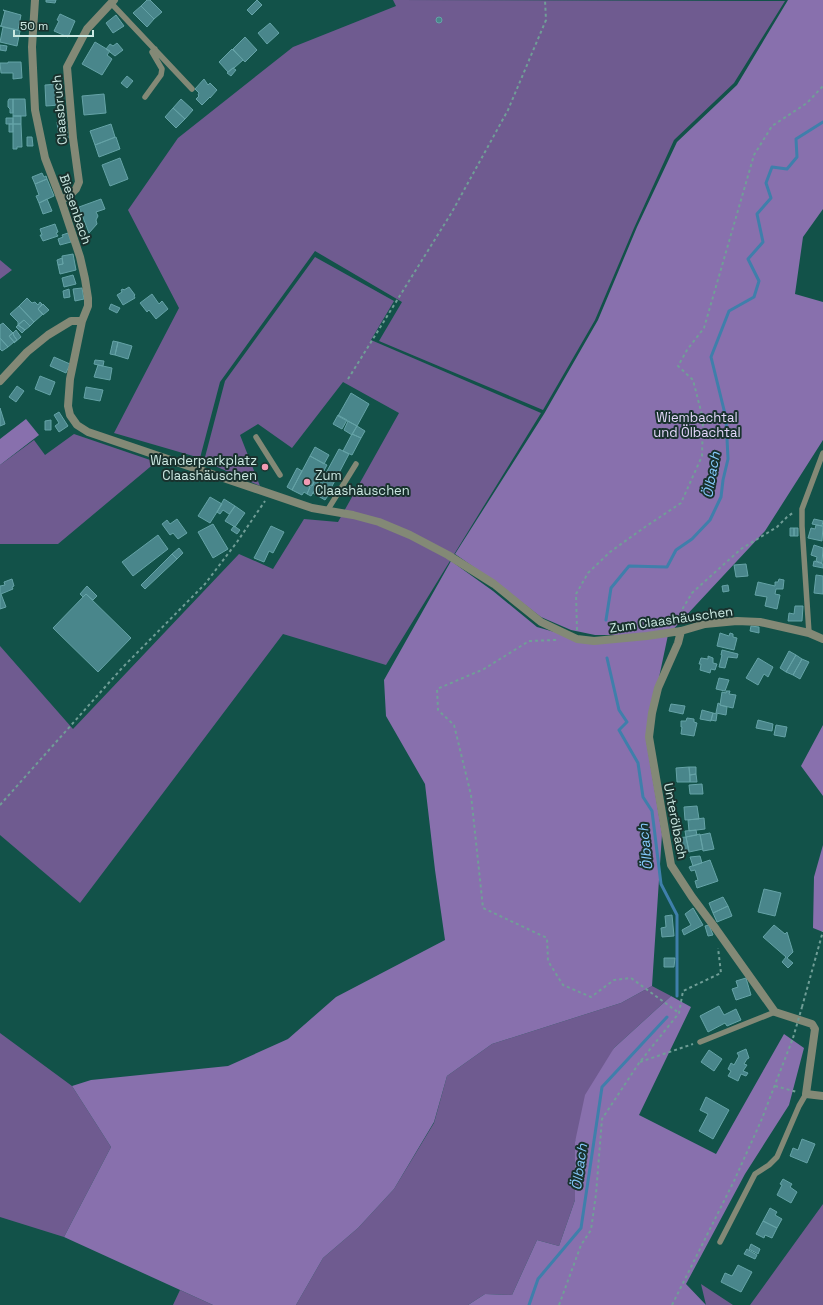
<svg xmlns="http://www.w3.org/2000/svg" width="823" height="1305" viewBox="0 0 823 1305" font-family="'Space Grotesk',sans-serif">
  <style>
    .green { fill: #6f5b90 }
    .forest { fill: #8870ad }
    .lines { fill: none; stroke-linecap: round; stroke-linejoin: round }
    .stream { stroke: #3f7fab; stroke-width: 3 }
    .building { fill: #49868b; stroke: #65a3a7 }
    .path { stroke: #709e97; stroke-width: 2; stroke-dasharray: 3 3; stroke-linecap: butt }
    .lane { stroke: #838976; stroke-width: 5.5 }
    .street { stroke: #838976; stroke-width: 8 }
    .path-bridge { stroke: #709e97; stroke-width: 2; stroke-dasharray: 3 3; stroke-linecap: butt }
    .poi-dot { fill: #f19ab3; stroke: #19322e; stroke-width: 1.5 }
    .labels { text-anchor: middle; stroke-width: 4; stroke-linejoin: round; paint-order: stroke }
    .street-label { font-size: 13px; fill: #cce9e3; stroke: #19322e }
    .park-label { font-size: 13px; fill: #e4d8fb; stroke: #19322e }
    .poi-label { font-size: 13px; fill: #cce9e3; stroke: #19322e; text-anchor: end }
    .water-label { font-size: 14px; font-style: italic; fill: #85cafc; stroke: #19322e }
  </style>
  <rect width="100%" height="100%" fill="#125249"/>
  <path class="green" d="M393,0L785,1L734,83L674,140L634,228L595,320L543,410L379,341L402,302L315,251L220,382L200,458L114,433L179,308L128,210L178,138L293,47L396,6Z
    M315,257L394,301L371,340L541,413L386,665L283,634L80,903L0,835V646L73,729L239,554L273,569L304,519L338,522L399,413L343,382L292,448L258,424L240,435L260,486L204,461L225,381Z
    M0,260L12,270L0,279Z
    M74,434L156,462L58,544H0V465L34,440L45,455Z
    M652,986L671,996L614,1048L575,1142V1200L559,1246L537,1240L512,1295L485,1294L468,1305H296L323,1258L358,1228L394,1189L434,1123L447,1076L492,1044L621,1003Z
    M0,1033L72,1086L111,1147L64,1237L0,1217Z
    M823,1204V1305H750Z
    M701,1284L733,1305H706Z
    M180,1290L213,1305H173Z"/>
  <path class="forest" d="M788,0H823V209L803,237L795,294L823,302V440L765,531L668,635L646,739L662,834L652,986L621,1003L492,1044L447,1076L434,1122L394,1189L358,1228L323,1258L296,1305H213L64,1237L111,1147L72,1086L91,1080L228,1066L288,1039L336,997L445,940L435,870L425,784L386,716L384,680L451,561L493,591L537,627L593,643L662,635H595L571,630L541,617L498,584L455,554L544,414L598,320L637,227L677,142L737,85Z
    M26,419L39,435L0,465V439Z
    M823,725V796L801,766Z
    M823,845V932L813,928L814,877Z
    M671,996L691,1007L639,1115L716,1154L784,1034L804,1048L789,1105L745,1174L686,1284L706,1305H468L485,1294L512,1295L537,1240L559,1246L575,1200V1142L585,1095L614,1048Z"/>
  <g class="lines">
    <path class="stream" d="M606,620L611,588L629,566L667,567L676,550L692,539L710,520L721,497L723,480L728,459L726,418L711,357L729,311L754,297L759,281L748,259L763,242L757,214L771,198L766,183L772,167L787,169L797,157L796,139L823,122
      M607,658L619,710L627,722L619,730L638,763L643,797L652,811L661,884L677,915V996
      M529,1305L538,1279L581,1228L602,1087L667,1017"/>
  </g>
  <path class="building" d="M46,0H56L55,3L46,2Z
    M147,0H150L162,12L154,19L141,6Z
    M257,0L262,5L252,15L247,10Z
    M141,6L154,19L147,27L133,13Z
    M3,10L21,15L18,30L0,26H1L5,11Z
    M60,14L75,21L68,37L54,31L59,21L57,20Z
    M116,15L124,26L113,33L106,23Z
    M436 20a3 3 0 1 1 6 0a3 3 0 1 1-6 0Z
    M270,23L279,33L267,44L258,33Z
    M3,27L20,31L17,46L0,42Z
    M245,37L257,50L245,62L233,49Z
    M95,42L110,51L107,55L112,59L102,75L82,64Z
    M117,43L123,50L115,56L106,49L110,44L113,46Z
    M0,45L7,46L6,51L0,50Z
    M232,49L243,60L234,68H233L228,72L219,62Z
    M8,62H21L22,78L13,79V73H1L0,63H8Z
    M233,68L236,70L231,76L227,73Z
    M127,76L133,81L127,88L121,83Z
    M204,79L208,85L210,83L217,90L210,98V97L202,105L196,99L199,96L198,95L199,93L195,89Z
    M59,84L60,105L46,106L45,85Z
    M104,94L106,113L84,115L82,96Z
    M9,99H13V113H10V109L8,107V101Z
    M13,99H25L26,116H13Z
    M181,99L193,110L185,119L173,108Z
    M173,108L185,119L176,128L165,117Z
    M13,116H21V124H13Z
    M6,118H13V124H6Z
    M66,121L68,138L59,139L57,122Z
    M9,124H13V132H9Z
    M13,124H21L22,147H17V149H13Z
    M111,124L115,137L95,145L90,131Z
    M27,137H32L33,146H27Z
    M116,137L120,149L99,157L95,145Z
    M120,158L128,179L110,186L102,165Z
    M42,173L44,177L46,176L47,179L35,184L32,177Z
    M47,179L54,196L39,203L36,196L39,195L35,184Z
    M47,199L52,211L43,214L39,203Z
    M101,199L105,209L96,212L98,216L96,220L97,224L89,233L79,207Z
    M55,224L58,232L56,233L58,236L43,241L40,235H42L40,229Z
    M68,233L71,242L60,245L58,239L63,237L62,235Z
    M73,254L76,270L60,274L58,265L63,264L62,256Z
    M62,258L63,264L58,265L57,260Z
    M73,275L76,284L64,287L62,278Z
    M129,287L135,295L134,296L135,298L123,305L117,295L122,292L121,290L123,289L124,290Z
    M82,288L84,299L75,301L73,289Z
    M69,289L70,297L64,298L63,291Z
    M152,294L159,304L162,301L168,309L156,319L149,310L147,312L140,303Z
    M27,298L32,303L35,302L38,305L40,302L42,304L38,309L43,314L34,322L19,306Z
    M43,304L49,310L43,315L38,309Z
    M111,304L120,308L117,313L109,309Z
    M19,306L34,322L30,326L24,320L18,325V322L10,314Z
    M24,320L30,326L25,330L18,325Z
    M3,323L13,333L9,336L14,342L8,347L0,338V325Z
    M18,325L25,330L22,333L16,327Z
    M16,330L21,337L14,343L17,340L14,336L13,333Z
    M13,333L14,336L17,340L14,342L9,336Z
    M0,338L8,347L2,351L0,349Z
    M113,341L118,342L115,355L110,354Z
    M118,342L132,346L128,359L115,355Z
    M54,357L70,364L66,373L50,366Z
    M95,360L104,361L103,366L94,364Z
    M98,365L112,368L110,380L94,377Z
    M40,376L55,382L50,395L35,389Z
    M17,386L24,391L16,402L9,397Z
    M86,387L103,390L100,401L84,398Z
    M351,393L369,404L357,426L338,416Z
    M0,408L5,424L0,426Z
    M59,412L68,426L59,432L55,426L59,423L54,415Z
    M338,415L347,420L342,429L333,424Z
    M51,420V430H45V421Z
    M348,421L357,426L352,435L344,430Z
    M357,426L365,431L361,438L352,434Z
    M352,434L361,438L352,455L343,451Z
    M315,447L329,455L324,464L310,456Z
    M339,449L349,454L330,490L320,484Z
    M310,456L327,465L318,482L315,480L312,486L308,484V486L310,487L307,494L304,492L302,495L292,490Z
    M297,468L302,471L292,490L287,487Z
    M315,480L318,482V484L315,492L314,491L311,496L307,494L310,487L308,486V484L312,486Z
    M318,484L332,490L325,500L313,493L314,491L315,492Z
    M210,497L222,504L210,523L198,516Z
    M224,499L235,506L229,514L223,510L220,514L217,512Z
    M235,506L245,513L235,527L225,521Z
    M177,519L187,533L178,539L173,533L170,535L162,524L167,520L170,524Z
    M814,519L823,521L822,526L812,524Z
    M213,524L228,549L213,558L198,532Z
    M816,525L823,526L822,541L808,538L811,528L815,529Z
    M234,526L240,530L237,534L231,530Z
    M271,526L284,532L273,553L269,551L264,562L254,558Z
    M790,528H794V536H790Z
    M794,528H798V536H794Z
    M158,535L168,549L133,576L122,562Z
    M814,545L823,548L822,563L816,561L817,557L811,555Z
    M179,548L183,553L177,559L172,554Z
    M172,554L177,559L145,589L141,585Z
    M814,561L823,564V568L813,566Z
    M746,564L748,576L736,577L734,565Z
    M816,575L823,576V594L814,593Z
    M12,579L14,586L12,587L13,589L1,594L6,607L0,609V586L5,585L4,582Z
    M779,579L784,580L783,589H776L775,594L780,595L777,609L765,606L767,597L755,595L758,582L775,586V582H778Z
    M728,585L729,591L723,592L722,586Z
    M87,586L97,596L93,600L86,594L83,597L80,594Z
    M86,594L131,638L98,672L53,628Z
    M795,606H803L802,621H788L789,613L794,614Z
    M751,626L759,627V633L750,631Z
    M720,633L729,636L730,633L733,634V637L737,638L734,650L717,646Z
    M722,650L738,654L737,658L728,657L725,668L719,667L722,655H721Z
    M789,651L796,655L786,672L780,668Z
    M796,655L802,659L793,675L786,672Z
    M708,656L713,658V663L717,664L715,670L711,669L710,673L700,670L701,664H699L701,658L708,659Z
    M758,658L773,667L768,677L764,674L758,685L746,678Z
    M802,659L809,662L800,679L793,675Z
    M719,678L729,680L725,691L716,689Z
    M726,691H730L729,694L736,695L733,708L720,705L722,692L726,693Z
    M718,703L720,704V705L727,707L726,715L716,713Z
    M671,704L685,706L683,714L669,711Z
    M702,710L713,713L711,721L700,719Z
    M713,713L717,714L716,721L711,720Z
    M687,718L694,719V722L697,723L694,736L681,734L682,727H681V721H686Z
    M758,720L773,724L772,731L756,728Z
    M776,725L787,727L785,737L774,735Z
    M689,767L690,782H677L676,768Z
    M689,767H696V774L690,775Z
    M696,774L697,782H690V775Z
    M702,784L703,794H690L689,785Z
    M697,806L699,819L685,820L684,807Z
    M704,818L705,829L689,831L688,820Z
    M696,830L697,835L686,837L685,831Z
    M710,833L714,849L703,851L700,835Z
    M700,834L703,849L689,852L686,837Z
    M686,837L689,851L679,853L676,838Z
    M700,856L702,863L693,866L690,857Z
    M710,860L718,881L697,888L695,881L698,880L695,870L691,871L689,867Z
    M764,889L781,893L775,916L758,912Z
    M723,897L728,906L713,913L709,903Z
    M728,906L732,916L717,922L713,913Z
    M693,908L703,925L684,935L682,930L691,925L685,914Z
    M672,915L674,936L662,937L661,928L666,927L665,916Z
    M709,925L713,935L708,936L705,926Z
    M774,925L785,934L787,932L793,952L787,958L793,963L788,968L782,962L786,957L763,937Z
    M664,958H675L674,967H664Z
    M746,978L751,995L736,1000L732,989L738,987L736,981Z
    M719,1006L724,1015L736,1009L741,1020L727,1026L725,1023L708,1032L700,1016Z
    M746,1049L749,1058L747,1059L744,1064L747,1065L743,1071L748,1073L746,1076L741,1074L738,1081L728,1076L731,1071L728,1069L731,1063L734,1065L739,1056L737,1053Z
    M709,1050L722,1059L714,1071L701,1062Z
    M706,1097L729,1110L713,1139L699,1131L708,1114L700,1110Z
    M802,1139L815,1144L807,1163L790,1156L793,1148L798,1150Z
    M783,1179L792,1184L790,1187L797,1192L791,1203L777,1195L782,1185L780,1184Z
    M770,1208L777,1212L775,1215L782,1219L777,1228L763,1221Z
    M763,1221L777,1228L772,1238L765,1235L764,1238L756,1234Z
    M751,1244L760,1249L758,1254L749,1249Z
    M747,1249L757,1255L755,1259L744,1254Z
    M738,1265L752,1272L741,1292L721,1282L725,1273L732,1276Z"/>
  <g class="lines">
    <path class="path" d="M348,379L452,212L508,110L546,20L545,0
      M682,621L683,608L692,593L741,549L777,527L787,517L794,512
      M577,630L576,594L588,573L610,552L645,527L681,503L702,456L703,419L693,380L678,366L687,350L704,328L754,155L772,126L807,103L823,86
      M556,640L529,641L484,669L437,689L438,710L454,725L471,795L483,908L547,938L548,961L563,985L591,997L614,980L631,978L679,1013
      M0,805L122,668L205,584L237,542L265,501
      M802,1007L823,931
      M640,1062L693,1044
      M775,1086L797,1092
      M559,1305L581,1245L591,1230L596,1194L602,1119L639,1063L679,1013L683,991L721,973L718,948
      M672,1305L734,1181L761,1121L793,1038"/>
    <path class="lane" d="M111,3L192,89
      M145,97L161,75L162,69L152,52L155,49
      M256,437L280,475
      M327,511L356,464
      M809,633L802,526V509L823,453
      M700,1042L775,1012
      M720,1242L755,1174L769,1165L777,1157L799,1106L806,1094"/>
    <path class="street" d="M35,0L32,47L35,110L45,158L61,200L80,257L85,279L88,298V306L82,321L70,379L68,406L70,415L77,425L88,432L312,508L353,515L379,522L410,535L448,555L494,584L541,622L577,639L594,641L647,636L681,631L705,624L737,621L760,622L809,633L823,639
      M61,200L69,196L76,189L79,182L73,138L67,67L87,29L114,0
      M0,381L27,352L48,335L71,321H82
      M681,631L678,643L658,688L652,713L649,737L671,865L692,897L716,929L775,1012L812,1024L815,1029L806,1094L823,1096"/>
    <path class="path-bridge" d="M793,1038L802,1007"/>
  </g>
  <g class="poi-dot">
    <circle cx="265" cy="467" r="4"/>
    <circle cx="307" cy="482" r="4"/>
  </g>
  <g class="labels">
    <g class="street-label">
      <text transform="translate(59 110) rotate(-95)" y="5">Claasbruch</text>
      <text transform="translate(76 209) rotate(71)" y="5">Biesenbach</text>
      <text transform="translate(671 619) rotate(-8)" y="5">Zum Claashäuschen</text>
      <text transform="translate(676 821) rotate(79)" y="5">Unterölbach</text>
    </g>
    <g class="park-label">
      <text x="697" y="422">Wiembachtal<tspan x="697" dy="15">und Ölbachtal</tspan></text>
    </g>
    <g class="poi-label">
      <text x="257" y="465">Wanderparkplatz<tspan x="257" dy="15">Claashäuschen</tspan></text>
      <text x="315" y="480" text-anchor="start">Zum<tspan x="315" dy="15">Claashäuschen</tspan></text>
    </g>
    <g class="water-label">
      <text transform="translate(711 475) rotate(-80)" y="5">Ölbach</text>
      <text transform="translate(645 847) rotate(-96)" y="5">Ölbach</text>
      <text transform="translate(579 1167) rotate(-82)" y="5">Ölbach</text>
    </g>
  </g>
  <path d="M14 30v6h79v-6" fill="none" stroke="#cce9e3" stroke-width="2"/>
  <text x="20" y="30" font-size="12" fill="#cce9e3" stroke="#19322e" stroke-width="3" paint-order="stroke">50 m</text>
</svg>
